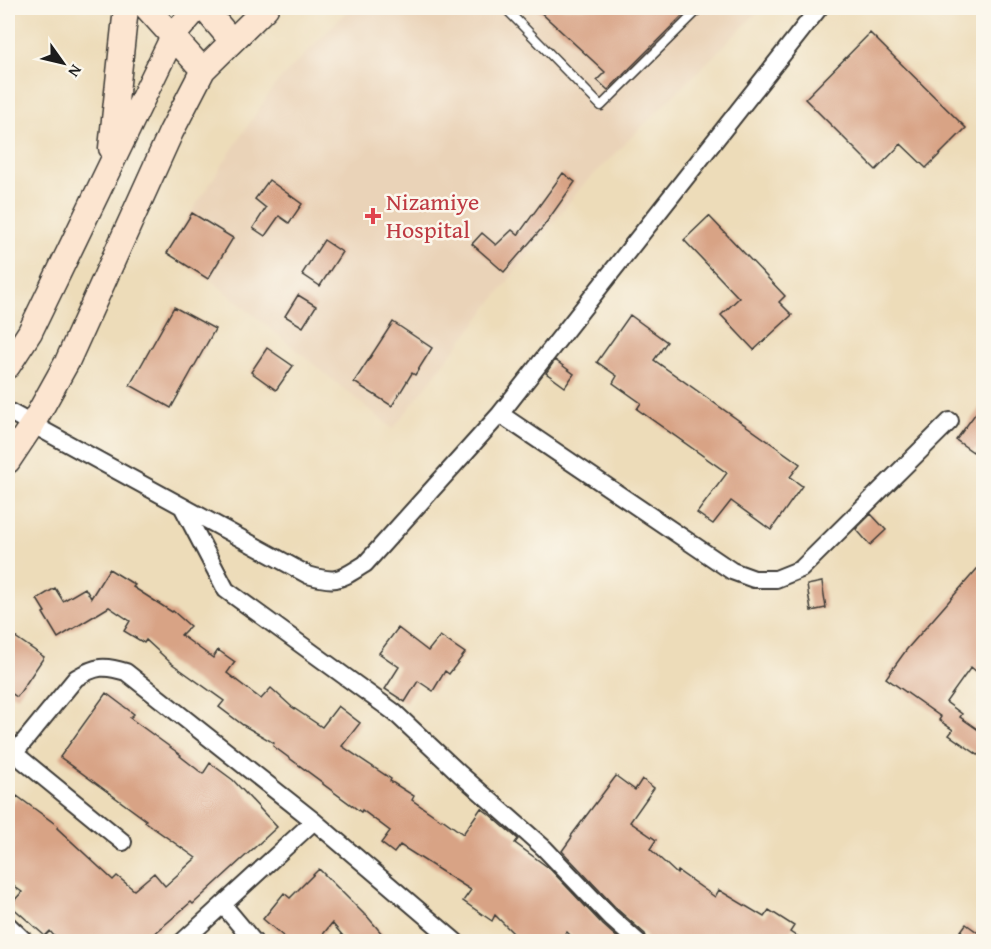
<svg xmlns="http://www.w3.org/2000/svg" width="991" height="949" viewBox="0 0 991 949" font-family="'Gentium Book Plus',serif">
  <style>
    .built { fill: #ead3b8 }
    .building { fill: #d8a385 }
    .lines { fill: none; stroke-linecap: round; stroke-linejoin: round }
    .lane-casing { stroke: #3b3934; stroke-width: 11 }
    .street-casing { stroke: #3b3934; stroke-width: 20 }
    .secondary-casing { stroke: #3b3934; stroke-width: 27 }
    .lane { stroke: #fff; stroke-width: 8 }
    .street { stroke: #fff; stroke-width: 16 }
    .secondary { stroke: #fce5d0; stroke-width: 24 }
    .health-dot { fill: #e0444e; stroke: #fbf7ec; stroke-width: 2 }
    .labels { text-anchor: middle; stroke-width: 5; stroke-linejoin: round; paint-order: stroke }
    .health-label { font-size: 24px; fill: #be3a42; stroke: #fbf7ec; text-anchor: start }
  </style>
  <rect width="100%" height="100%" fill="#fbf7ec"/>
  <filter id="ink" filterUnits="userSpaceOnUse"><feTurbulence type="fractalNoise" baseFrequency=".0167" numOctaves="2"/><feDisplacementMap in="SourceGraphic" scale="12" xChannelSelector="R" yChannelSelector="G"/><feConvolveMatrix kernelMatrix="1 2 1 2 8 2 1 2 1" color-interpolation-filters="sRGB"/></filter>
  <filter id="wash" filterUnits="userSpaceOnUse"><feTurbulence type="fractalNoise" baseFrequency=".008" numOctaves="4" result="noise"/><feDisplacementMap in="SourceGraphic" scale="24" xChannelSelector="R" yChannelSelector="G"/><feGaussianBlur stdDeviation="1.35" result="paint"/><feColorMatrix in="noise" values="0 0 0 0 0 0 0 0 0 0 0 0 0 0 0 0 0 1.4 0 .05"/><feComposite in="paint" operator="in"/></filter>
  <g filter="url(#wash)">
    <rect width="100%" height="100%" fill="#eddcb9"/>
    <path class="built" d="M350,8H762L581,187L393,429L169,246L274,86Z"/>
    <g id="blocks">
      <path class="building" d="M536,8H690L608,90L597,80L605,72Z
        M870,33L966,128L926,168L901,144L876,170L805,99Z
        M563,173L575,182L543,227L504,272L472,244L482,233L496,245L512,230L518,235Z
        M269,180L302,204L289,223L279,216L265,236L253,228L266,208L255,199Z
        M192,213L233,238L208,279L167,253Z
        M709,216L785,296L779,302L792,315L754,350L721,315L739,298L684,240Z
        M324,240L342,252L320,286L302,274Z
        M298,295L316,306L303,327L285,316Z
        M174,307L215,329L171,408L130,385Z
        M630,315L667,342L654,360L800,464L790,477L802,486L771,530L731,501L713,524L697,513L727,473L637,409L641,403L613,383L617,376L597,362Z
        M393,322L432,348L415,375L412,373L392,406L354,382Z
        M267,348L293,366L276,390L251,372Z
        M555,360L574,374L565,387L546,373Z
        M984,402V453L976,448L973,452L956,440Z
        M871,514L886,530L870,545L856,529Z
        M984,561V678L971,667L946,702L962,714L960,717L984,734V759L949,735L953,730L939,720L941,717L886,678L907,649Z
        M109,569L135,585L133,587L172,612L173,611L190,626L181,635L213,658L218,650L235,662L227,673L261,699L271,688L292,707L322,727L338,706L360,723L342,746L391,779L390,781L414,796L412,800L441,820L442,819L463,834L481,808L489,814L518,839L515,843L549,868L603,925L622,942H577L567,932L557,942H522L495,915L492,921L463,901L471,890L400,845L394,853L381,843L390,831L362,810L361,812L323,784V783L273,746L274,743L243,725L219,707L224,701L171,663L146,640L144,643L124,631L130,621L109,607L58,638L43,613L45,612L37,599L55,588L63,601L85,588L91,598Z
        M822,582L826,608L811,611L807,585Z
        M398,628L428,651L440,636L465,653L449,674L445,671L433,691L418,681L405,702L385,689L399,667L379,653Z
        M8,632L44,657L17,697L8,691Z
        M106,693L134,714L130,718L181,755L180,756L203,774L210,763L233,780L277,827L193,904L191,902L145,942H59L50,931L45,936L10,905L22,892L8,882V809L17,796L58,826L57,828L113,880L117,876L134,890L154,873L165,886L196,858L145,822L146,820L60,757Z
        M616,776L635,790L642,779L654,788L630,822L656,840L650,849L677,874L678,871L715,897L719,890L764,917L769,910L794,926L790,932L805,942H648L645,934L618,910L562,851L572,837L571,836Z
        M319,869L365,915H366L389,942H348L332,923L317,942H290L263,919L284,893L290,898Z
        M966,924L984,937V942H966L958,935Z"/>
    </g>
  </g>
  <g filter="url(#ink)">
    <use href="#blocks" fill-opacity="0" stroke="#3b3934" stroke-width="1.5"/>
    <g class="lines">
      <defs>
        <path id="lane" d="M505,8L601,106L700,8"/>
        <path id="street" d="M8,411L308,575C338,584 340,579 365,564L500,414L732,571L754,579H776L801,569L950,421
          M500,414L819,8
          M182,506L226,590L394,712L460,774L544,848L611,918L638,942
          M14,753L123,842
          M8,761L76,678C96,666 104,665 126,672L314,821L456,942
          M223,905L254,942
          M8,925L26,942
          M182,942L314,821"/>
        <path id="secondary" d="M147,8L203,70
          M204,8L232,41
          M111,148L126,8
          M8,366L30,332L173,36L197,8
          M8,461L32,425L67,362L171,132L203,70L266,8"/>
      </defs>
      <use href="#lane" class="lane-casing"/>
      <use href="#street" class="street-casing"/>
      <use href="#secondary" class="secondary-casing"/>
      <use href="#lane" class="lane"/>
      <use href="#street" class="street"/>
      <use href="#secondary" class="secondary"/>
    </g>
  </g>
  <path class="health-dot" d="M370 207h6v6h6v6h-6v6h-6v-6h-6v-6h6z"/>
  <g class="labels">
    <g class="health-label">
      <text x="386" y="210">Nizamiye<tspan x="386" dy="28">Hospital</tspan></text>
    </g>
  </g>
  <rect width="991" height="949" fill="none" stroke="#fbf7ec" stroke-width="30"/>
  <g transform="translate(63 63) rotate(124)" stroke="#fbf7ec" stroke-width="4.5" paint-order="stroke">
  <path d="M0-4.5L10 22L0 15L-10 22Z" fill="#1c1c1c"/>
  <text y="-9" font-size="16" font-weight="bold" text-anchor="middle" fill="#1c1c1c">N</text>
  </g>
</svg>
